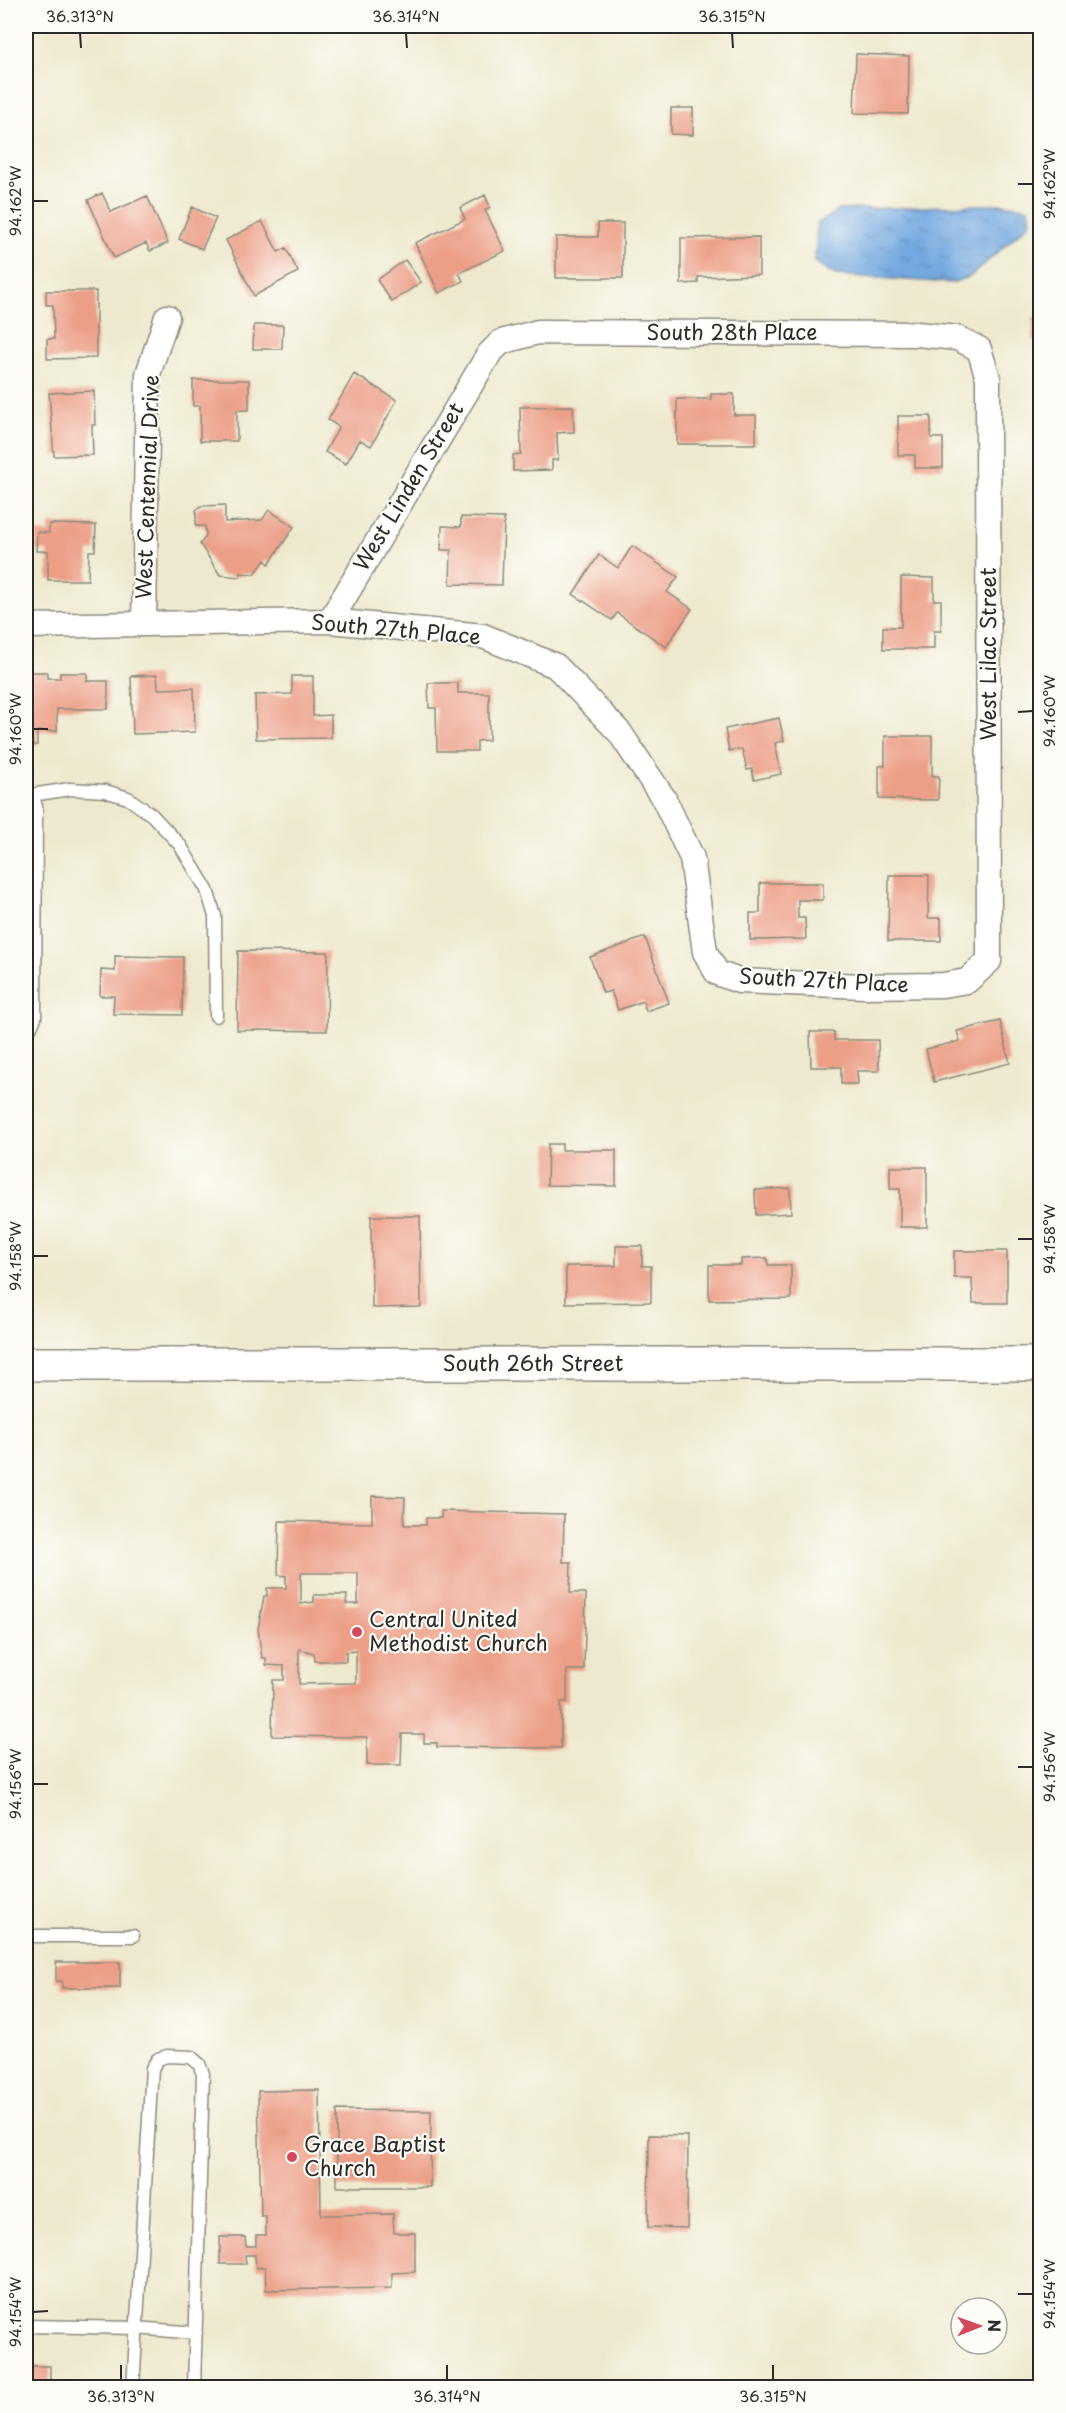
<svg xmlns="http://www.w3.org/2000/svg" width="1066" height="2413" viewBox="0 0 1066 2413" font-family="'Playpen Sans',sans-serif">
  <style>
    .water { fill: url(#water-ripples); stroke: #4f6a86; stroke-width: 1.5 }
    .building { fill: #ec9e86; fill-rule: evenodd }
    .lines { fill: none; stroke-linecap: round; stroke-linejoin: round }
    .lane-casing { stroke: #8c8a7c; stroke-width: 15 }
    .street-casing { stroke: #8c8a7c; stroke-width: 27 }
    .secondary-casing { stroke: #8c8a7c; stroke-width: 36 }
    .lane { stroke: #fff; stroke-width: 12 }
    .street { stroke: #fff; stroke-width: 24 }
    .secondary { stroke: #fff; stroke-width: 33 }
    .ticks { fill: none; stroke: #2b2b2b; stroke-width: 2 }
    .poi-dot { fill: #d1495b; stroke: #fdfcf7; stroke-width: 2 }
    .labels { text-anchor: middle; stroke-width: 4.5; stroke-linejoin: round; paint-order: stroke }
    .street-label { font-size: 21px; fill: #2b2b2b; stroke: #fdfcf7 }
    .poi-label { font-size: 21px; fill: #2b2b2b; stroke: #fdfcf7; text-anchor: start }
    .neatline { fill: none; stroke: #2b2b2b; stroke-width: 2 }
    .ticks-label { font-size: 15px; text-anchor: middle; fill: #2b2b2b }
  </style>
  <defs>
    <pattern id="water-ripples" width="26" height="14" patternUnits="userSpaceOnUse" patternTransform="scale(1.5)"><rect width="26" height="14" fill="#73a8e0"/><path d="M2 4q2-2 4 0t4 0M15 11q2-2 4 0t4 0" fill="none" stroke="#5f89b6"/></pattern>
  </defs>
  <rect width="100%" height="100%" fill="#fdfcf7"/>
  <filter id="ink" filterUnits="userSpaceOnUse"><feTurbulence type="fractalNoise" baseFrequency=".0167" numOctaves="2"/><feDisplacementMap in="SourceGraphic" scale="12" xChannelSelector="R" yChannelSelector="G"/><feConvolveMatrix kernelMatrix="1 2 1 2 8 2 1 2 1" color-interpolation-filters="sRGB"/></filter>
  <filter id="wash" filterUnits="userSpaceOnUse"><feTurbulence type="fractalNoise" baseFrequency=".008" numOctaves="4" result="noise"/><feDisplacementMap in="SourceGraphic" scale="24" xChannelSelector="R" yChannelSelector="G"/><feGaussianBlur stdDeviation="1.35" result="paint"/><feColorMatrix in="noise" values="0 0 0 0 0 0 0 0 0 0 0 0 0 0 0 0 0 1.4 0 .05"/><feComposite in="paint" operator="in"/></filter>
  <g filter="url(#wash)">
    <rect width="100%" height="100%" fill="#eee9ce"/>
    <path class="water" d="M1004,204L1029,208L1031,220L1028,225L971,276L952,283L835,275L815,262L817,224L838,210Z"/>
    <g id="blocks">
      <path class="building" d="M856,54L909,56L908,114L854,113Z
        M671,108H693V135L671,134Z
        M102,193L111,212L147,196L168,243L150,251L146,243L114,258L88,200Z
        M485,195L490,207L485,210L505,251L459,273L463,281L439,293L415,243L465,219L460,208Z
        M192,207L216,218L202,249L179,239Z
        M262,221L278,252L286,248L298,272L254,296L226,240Z
        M598,223H623V278H556V237H598Z
        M759,237V275L698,277V283L681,284V238Z
        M405,260L421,282L392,302L377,280Z
        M46,291H96V358L47,359V339H54L53,305H46Z
        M1033,318H1040V341H1033Z
        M254,325H283L282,349H253Z
        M354,374L397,400L371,446L360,440L346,464L325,452L339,427L328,420Z
        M193,380H249V410H237V441H200V406H193Z
        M94,391L95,425H92L93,455L54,456L49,393Z
        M711,394H734V415H756V444H677V399H711Z
        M573,406L574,432L557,433L558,460H552V470L513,471V455L521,454L520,407Z
        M898,416H931V438H943V468H915V455H898Z
        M225,505V522L262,520L269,510L294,527L269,564L265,560L255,574L240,573V577L220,575L200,544L206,536L205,526H196V510L201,506Z
        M461,517L504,518L502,585L450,584L451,550H441L442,526L461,527Z
        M49,524L96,525L95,551H89L88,580H48V551H36L37,532L49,533Z
        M632,546L678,577L667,592L692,609L666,647L617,613L612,620L573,594L599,555L618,568Z
        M901,577L934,578V600H941V631H934V649H883V627H901Z
        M26,672H47V678H60V673H87V681H108V709H57V731H37V745H26Z
        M157,675L158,689L194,688L195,732L133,734L131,676Z
        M292,676H313V716L331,715V738L256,739L255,695L292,694Z
        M428,683H458V693H489V740L477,741V751H437L436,708H429Z
        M779,718L784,741L775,743L781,774L754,780L752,769L747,770L742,749L729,751L725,729Z
        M885,736H932V776H939L938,800L879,799V766H885Z
        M889,875H929L928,918H941V941H888Z
        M760,883H823V900H798V918H805L806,939L750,940V913H760Z
        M645,937L669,1003L646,1011L643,1001L618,1010L611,991L603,993L590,957Z
        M238,951L328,952L327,1031L237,1030Z
        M115,956L183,957L182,1015L113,1014L114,996H100L101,970L115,971Z
        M1000,1021L1010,1063L934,1082L926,1049L960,1041L957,1031Z
        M810,1032H834V1040H878L879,1071H857L858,1084H841V1067H811Z
        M548,1144H562V1150H616V1186L547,1185Z
        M890,1167H927V1227H900V1189H890Z
        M790,1188L791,1213L756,1215L755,1190Z
        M371,1216H420L421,1307L372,1308Z
        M616,1246H642V1266H651V1302L566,1303V1266H616Z
        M954,1251H1007V1303H973L972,1278H954Z
        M767,1258L768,1265H791V1299L709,1300V1265H741V1259Z
        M372,1496L405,1497L404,1525H426V1518H441V1511L564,1514L563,1562H571L570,1593H586L584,1670H567V1702H561V1748L437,1747V1743H424V1734H402L401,1765H367V1737L272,1736L273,1680H284V1666L266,1665V1658H262L258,1629L264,1596H267V1588H286V1576L278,1575L279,1521L372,1523ZM301,1573H358V1604H346L347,1595H314V1602L301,1604ZM299,1649L314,1653L315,1661H346V1652L356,1651V1683L299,1684Z
        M56,1962H120V1988H62V1981H56Z
        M319,2090L321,2215L393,2214L394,2233H415V2272L392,2273V2288L266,2290L265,2267L256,2268L255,2255H245L246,2264H220V2237H245L246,2246H256V2235H266V2216H261L258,2091Z
        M337,2110L431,2111L430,2187H337Z
        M649,2135L688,2136L687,2228L648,2227Z
        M26,2366H50V2388H26Z"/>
    </g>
  </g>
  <g filter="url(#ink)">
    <use href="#blocks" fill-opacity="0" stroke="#8c8a7c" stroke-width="1.5"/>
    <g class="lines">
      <defs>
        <path id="lane" d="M32,795L70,789L105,791L128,798L152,815L180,845L207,890L215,916L216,1016
          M26,1030L30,1029L35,1018L36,806L32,795L27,792
          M26,1936H133
          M26,2326L136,2328L196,2333
          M133,2388L152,2068L158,2059L167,2056L191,2057L199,2064L203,2074L194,2388"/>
        <path id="street" d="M144,624L148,374L167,317
          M26,626L330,621L483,636L556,666L620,733L664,799L692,858L705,952L717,973L739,981L864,986L943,985L967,981L989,961L988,378L979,349L957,338L917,334L538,332L501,342L489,354L330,621"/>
        <path id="secondary" d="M26,1364H1040"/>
      </defs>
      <use href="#lane" class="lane-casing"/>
      <use href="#street" class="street-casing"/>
      <use href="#secondary" class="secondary-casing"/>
      <use href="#lane" class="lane"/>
      <use href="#street" class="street"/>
      <use href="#secondary" class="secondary"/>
    </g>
  </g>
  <path class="ticks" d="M80,33L81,48M406,33L407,48M732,33L733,48M1018,184H1033M33,201H48M1018,712L1033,711M33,729H48M1018,1239H1033M33,1256H48M1018,1767H1033M33,1784H48M1018,2294H1033M33,2312L48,2311M121,2365V2380M447,2365V2380M773,2365V2380"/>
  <g class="poi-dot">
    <circle cx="357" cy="1632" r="6"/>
    <circle cx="292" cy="2157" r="6"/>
  </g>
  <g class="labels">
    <g class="street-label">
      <text x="732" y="340">South 28th Place</text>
      <text transform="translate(148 487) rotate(-88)" y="7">West Centennial Drive</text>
      <text transform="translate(409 487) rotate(-59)" y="7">West Linden Street</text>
      <text transform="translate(396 630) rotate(5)" y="7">South 27th Place</text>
      <text transform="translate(989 654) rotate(-90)" y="7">West Lilac Street</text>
      <text transform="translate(824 981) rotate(3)" y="7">South 27th Place</text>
      <text x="533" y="1371">South 26th Street</text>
    </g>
    <g class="poi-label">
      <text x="369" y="1627">Central United<tspan x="369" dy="24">Methodist Church</tspan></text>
      <text x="304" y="2152">Grace Baptist<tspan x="304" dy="24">Church</tspan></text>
    </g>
  </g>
  <rect width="1066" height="2413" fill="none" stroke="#fdfcf7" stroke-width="66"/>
  <g transform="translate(979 2326) rotate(89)"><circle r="28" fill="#fdfcf7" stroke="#a9a8a5" stroke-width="1.5"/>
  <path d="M0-4.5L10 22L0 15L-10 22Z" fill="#d1495b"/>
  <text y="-9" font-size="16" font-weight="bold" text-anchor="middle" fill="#2b2b2b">N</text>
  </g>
  <rect x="33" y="33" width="1000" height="2347" class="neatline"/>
  <g class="ticks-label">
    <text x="80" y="22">36.313°N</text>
    <text x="406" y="22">36.314°N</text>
    <text x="732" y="22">36.315°N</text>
    <text transform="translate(1050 184) rotate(-90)" y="5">94.162°W</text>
    <text transform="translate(16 201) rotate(-90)" y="5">94.162°W</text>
    <text transform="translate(1050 711) rotate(-90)" y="5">94.160°W</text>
    <text transform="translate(16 729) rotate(-90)" y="5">94.160°W</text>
    <text transform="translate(1050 1239) rotate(-90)" y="5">94.158°W</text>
    <text transform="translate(16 1256) rotate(-90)" y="5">94.158°W</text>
    <text transform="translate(1050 1767) rotate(-90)" y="5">94.156°W</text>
    <text transform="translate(16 1784) rotate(-90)" y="5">94.156°W</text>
    <text transform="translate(1050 2294) rotate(-90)" y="5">94.154°W</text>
    <text transform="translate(16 2312) rotate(-90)" y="5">94.154°W</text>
    <text x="121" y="2402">36.313°N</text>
    <text x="447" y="2402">36.314°N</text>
    <text x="773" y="2402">36.315°N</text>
  </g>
</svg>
